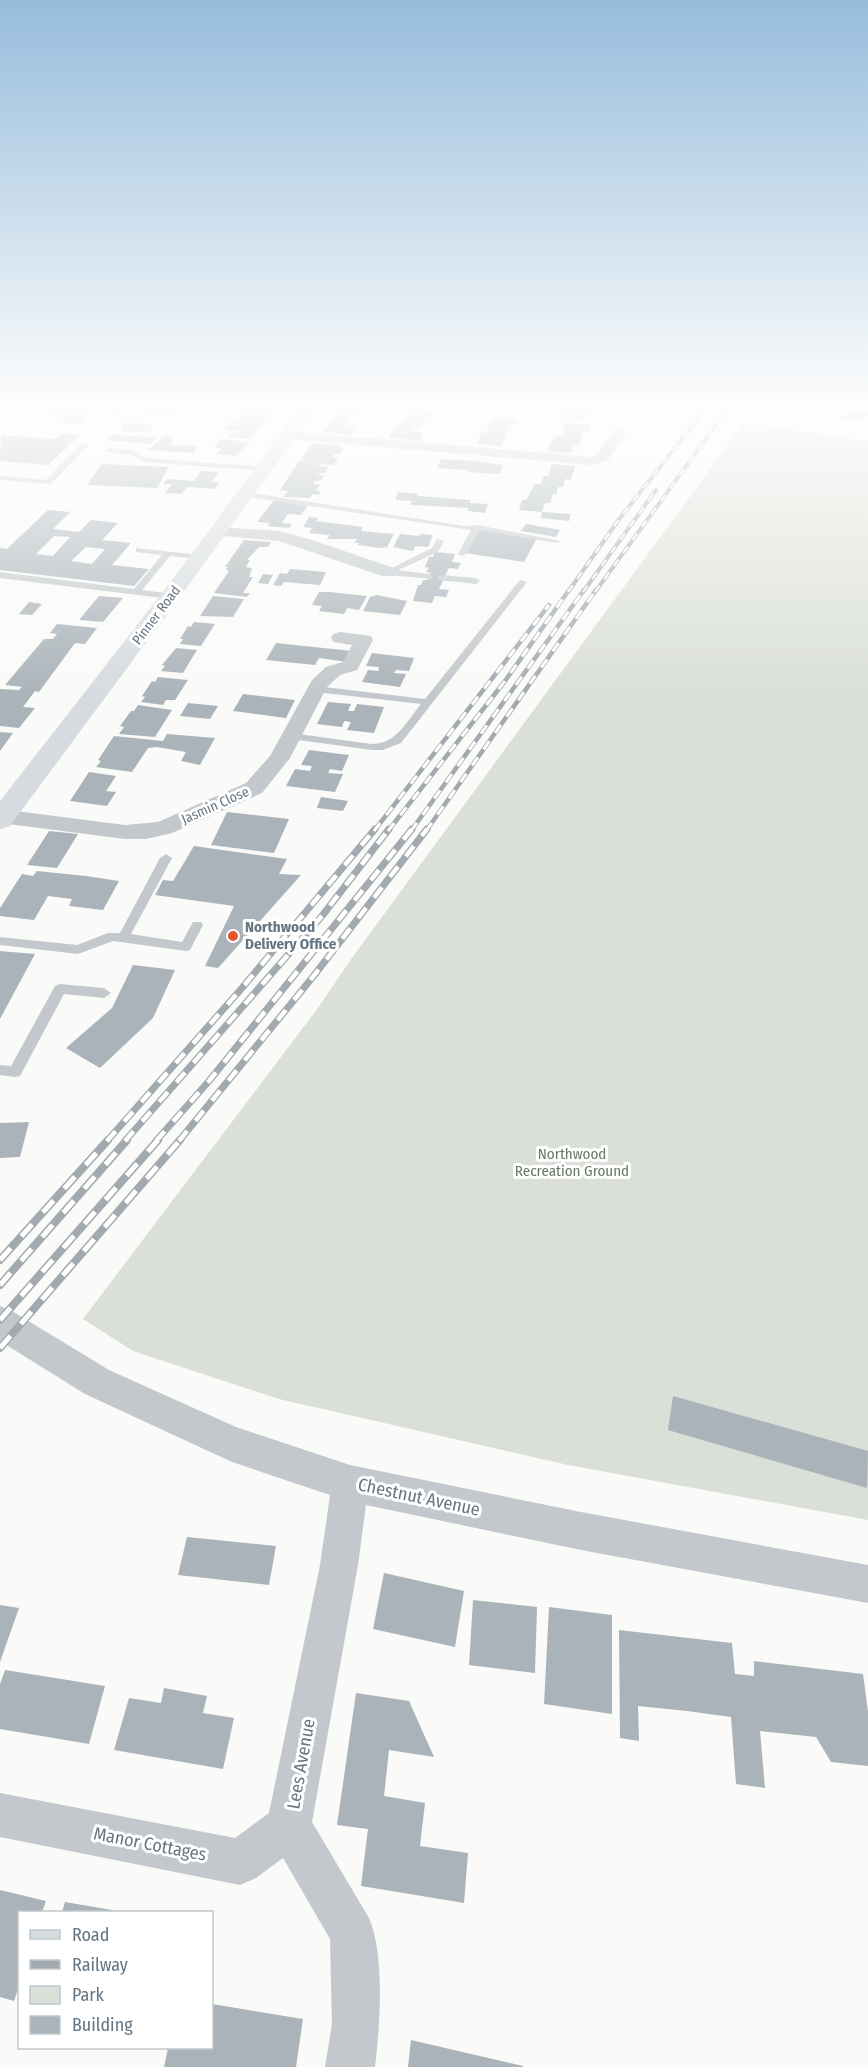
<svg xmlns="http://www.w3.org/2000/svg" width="868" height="2067" viewBox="0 0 868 2067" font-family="'Fira Sans Condensed',sans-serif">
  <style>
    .green { fill: #dadfd7 }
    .building { fill: #aab3b9; fill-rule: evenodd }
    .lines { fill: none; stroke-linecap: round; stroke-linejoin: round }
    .service { fill: #c3c8cc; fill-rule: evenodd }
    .minor { fill: #c3c8cc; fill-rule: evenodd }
    .primary { fill: #d6dbdf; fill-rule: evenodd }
    .rail-far3-casing { stroke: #a2aab0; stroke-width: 4 }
    .rail-far2-casing { stroke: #a2aab0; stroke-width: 4.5 }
    .rail-far1-casing { stroke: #a2aab0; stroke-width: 7 }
    .rail-casing { stroke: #a2aab0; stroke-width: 8 }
    .rail-far3 { stroke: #fff; stroke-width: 2; stroke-dasharray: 8; stroke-linecap: butt }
    .rail-far2 { stroke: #fff; stroke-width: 3; stroke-dasharray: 10; stroke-linecap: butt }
    .rail-far1 { stroke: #fff; stroke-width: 4.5; stroke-dasharray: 13; stroke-linecap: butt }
    .rail { stroke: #fff; stroke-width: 5; stroke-dasharray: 16; stroke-linecap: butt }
    .poi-dot { fill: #e4572e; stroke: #fff; stroke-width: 2 }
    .labels { text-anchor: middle; stroke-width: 6; stroke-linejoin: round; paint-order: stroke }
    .far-street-label { font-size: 14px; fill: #657683; stroke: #fff }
    .poi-label { font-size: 15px; font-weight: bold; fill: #657683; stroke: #fff; text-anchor: start }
    .park-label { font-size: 15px; fill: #687a64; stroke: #fff }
    .near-street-label { font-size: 18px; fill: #657683; stroke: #fff }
  </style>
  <rect width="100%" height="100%" fill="#fafaf8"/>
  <path class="green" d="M744,423L868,441V1520L568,1465L279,1399L133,1351L83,1319L318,1008L349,962Z"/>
  <path class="building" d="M77,407L80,412L54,415L50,408Z
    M150,407H172L174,413L149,416L148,413L152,412Z
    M239,407H249L274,409L263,423L240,421L243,413L234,412Z
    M341,407H364L344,426L356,427L352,435L323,432Z
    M566,407H588L584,420L562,418Z
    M411,409L436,411L433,417H425L427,418L419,429H413L412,431L423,432L419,441L388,437L393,429H396L397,425L404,422Z
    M863,410L868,412V416L849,421L839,417Z
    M85,413L87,416L82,417L86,423L74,424L66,425L63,419L55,420L54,418Z
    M492,417L518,419L516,425H509L501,446L477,444L481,433L487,430Z
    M231,421L262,424L249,439L227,437L231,433H236L239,431L224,429Z
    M121,423H137L153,424L151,431L123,432Z
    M565,423L590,425L589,432L583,431L579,445L573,444L571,453L548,451L552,439H555L556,436H562Z
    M62,433L79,435L48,465L0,461L1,435L55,439Z
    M113,434L120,435L156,438L151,444L107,440Z
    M165,436L174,437L171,445L198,446L193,453L147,450Z
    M221,439L250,442L235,456L217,454L222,448L214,447Z
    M313,443L340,445L338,447L344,448L340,454H334L332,457L338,458L334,465L320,464L318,466L329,467L325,473H320L318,475L324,476L321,481H315L313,484H320L316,491H321L319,495L312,494L310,498L283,497L288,491L280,490L299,461H310L301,460Z
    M441,459L475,461L503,465L500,474L467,472L468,470L437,468Z
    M102,464L169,467L157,488L87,485Z
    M552,464L575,466L571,480L565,479L563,487H558L556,495L553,494L550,503H545L542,512L519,510L522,500H526L535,484H541L543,476H548Z
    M201,471L219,472L212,482H219L215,489L187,487L181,494L165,493L172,484H163L167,479L194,481Z
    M398,492L418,494L417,496L471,500L470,503L488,504L485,513L468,511V508L410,505L412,501L395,500Z
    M274,500L308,505L301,515L288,514L282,523L292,524L289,528L267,526L270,523L257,522Z
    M48,510L70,512L53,529L79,532L91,520L118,523L102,540L131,543L112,565L149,569L134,586L0,570V548L7,549ZM54,536L70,537L53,556L36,554ZM86,547L105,549L92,564L71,561Z
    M542,512L571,514L569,521L541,518Z
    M309,517L318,518L316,521L363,527L361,531L394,534L387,547L380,548L358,545L359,543H354L357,539H327L330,535L309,533L312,528L303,527Z
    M526,524L560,530L556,537L521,531Z
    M479,530L537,538L524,562L465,553Z
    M400,534L419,536L421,534L433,535L428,547L415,546L413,551L393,547Z
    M244,540L271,542L268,547H259L247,560H250L246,567L252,568L249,577H253L243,593H250L247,597L214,593L229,571L226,570L228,567H225Z
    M435,552L455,554L452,562L461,563L458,569L449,568L439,589L449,590L446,597L435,596L432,603L413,601L418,585H421L423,580H427L431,573L426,572L429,568L425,567L429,557H433Z
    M290,569L326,572L320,585L284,582L281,586L273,585L280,573L287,574Z
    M263,574L273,575L268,584L258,583Z
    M319,592H330L367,596L359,610L347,608L344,614L319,611L322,606L312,605Z
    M377,595L407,601L400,615L363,611L370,597Z
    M99,596L123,598L103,622L79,620Z
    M213,596L244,599L233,617L200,616Z
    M29,602L42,604L32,615L19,614Z
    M194,622L215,624L201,646L180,644L183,639H180L188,626L191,627Z
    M57,624L97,628L85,644L75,643L39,692L35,691L23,707L35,708L19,728L0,726V689L19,690L22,687L5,685L44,639H53L57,634L50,633Z
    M276,643L352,651L347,662L319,658L315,665L266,660Z
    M176,648L197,650L183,673L161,671L165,666L162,665Z
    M372,653L414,658L409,671L396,670L394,673L406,674L400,687L362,682L368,670L378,671L379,667L366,666Z
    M158,677L188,680L175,700H166L163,705L141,702L145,697L142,696L152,681L155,682Z
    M243,694L295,700L286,718L233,711Z
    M328,702L351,704L348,711H354L357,704L384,707L374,733L347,730L351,722L344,721L342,727L317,724Z
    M188,703L218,706L210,719L180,716Z
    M138,705L172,710L155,737L119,734L124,727L120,726L131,711H134Z
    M0,732L13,733L0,751Z
    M167,734L215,738L200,765L181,761L186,752L157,747L148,748L132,772L96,767L101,761L98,760L114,736L163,741Z
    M309,750L349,755L342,771L330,769L328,773L343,774L335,792L286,786L295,769L310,771L312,766L301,765Z
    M89,772L116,776L106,791L116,792L107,806L70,801Z
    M321,797L348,801L343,811L317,808Z
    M227,812L289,819L274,853L211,845Z
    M49,831L78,834L57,868L27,865Z
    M194,846L287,859L279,874L301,875L218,968L205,966L234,906L155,895L163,880L173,881Z
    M37,871L86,876L119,881L103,910L69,906L72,899L48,896L34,920L0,916V908L22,874L33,876Z
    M0,951L35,954L0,1019Z
    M133,965L175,970L153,1018L100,1068L66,1048L112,1008Z
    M29,1122L20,1157L0,1158V1123Z
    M673,1396L868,1451L867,1488L668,1430Z
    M187,1537L276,1546L269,1585L178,1575Z
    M384,1573L464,1591L455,1647L373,1629Z
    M473,1600L537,1607L535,1673L469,1665Z
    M0,1605L19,1608L0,1662Z
    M549,1607L612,1615V1714L544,1704Z
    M619,1630L732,1643L735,1674L754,1676V1661L863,1674L868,1712V1766L831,1762L816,1737L760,1731L765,1788L736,1784L731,1717L687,1711L638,1706L639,1741L620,1738Z
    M5,1670L105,1686L89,1744L0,1729V1684Z
    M164,1688L207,1696L203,1713L234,1718L223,1769L114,1750L129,1698L161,1703Z
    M356,1693L409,1701L434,1757L389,1750L384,1796L425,1803L420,1846L468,1853L464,1903L361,1886L368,1829L337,1825Z
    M0,1890L46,1901L42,1912H20V1983L14,2001L0,1997Z
    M65,1902L118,1911V1912H62Z
    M212,2004L303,2019L296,2067H164L168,2048H212Z
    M411,2040L523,2066V2067H408Z"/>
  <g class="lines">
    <path class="service" d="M82,443L89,445L51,484L0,480V476L46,480Z
      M110,448L131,450L146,458L265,467L269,469L265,471L144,462L130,455L107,452L106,450Z
      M246,492L464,526L477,525L561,541L557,543L479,530L466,554L462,556L458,554L471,530L243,496V492Z
      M437,539L444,541L438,552L398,570L429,574L433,577L432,579L388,575L384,572L432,548Z
      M136,548L200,555L204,557L200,559L170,556L142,590L173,594L174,596L170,599L0,578V572L134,589L162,555L136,552Z
      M441,575L476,578L480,581L476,584L438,580L437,578Z
      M520,580L527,582L401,743L383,750H372L291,739L286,736L291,733L372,744C396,744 407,721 421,704L316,692L311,689L316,686L425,699Z
      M166,854L172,858L131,934L182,942L193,922H201L203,925L190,950L186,951L113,941L78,954L0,945V937L77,945L108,933H120L160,858Z
      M60,984L104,988L111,993L104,998L64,994L20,1076L15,1077L0,1075V1065L11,1066L55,986Z"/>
    <path class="minor" d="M110,407H124L121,416H111Z
      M532,407H546L538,412L533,411Z
      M619,429L626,433L607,461L592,465L288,439L281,435L288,431L591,457L597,455L614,430Z
      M218,527L279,531L312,540L394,568L396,572L394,576H382L279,541L212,535L210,532L212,529Z
      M340,632L371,636L373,640L357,670L340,675L327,687L290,758L262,793L172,833L146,839H125L0,823V809L125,825L158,822L246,783L270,756L312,680L326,667L343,662L352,645L333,642L331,638L333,634Z
      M0,1306L12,1311L109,1370L236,1427L350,1465L581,1512L868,1565V1603L581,1550L366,1505L358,1565L312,1822L369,1918C385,1955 380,2026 375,2067H325L332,2024L330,1939L283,1858L256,1878L240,1885L0,1837V1793L235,1838L269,1813L320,1565L330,1495L232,1462L85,1394L0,1341Z"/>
    <path class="primary" d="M300,407H317L190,583L10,826L0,829V801L176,575Z"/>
    <defs>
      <path id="rail-far3" d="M568,592L620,518L707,407
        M583,592L656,490
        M595,592L729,407"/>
      <path id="rail-far2" d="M374,831L549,605
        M388,831L505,681L569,590
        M411,831L584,590
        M426,831L596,590"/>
      <path id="rail-far1" d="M107,1141L242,988L375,829
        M125,1141L322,916L389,829
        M156,1141L209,1081L412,829
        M179,1141L312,978L427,829"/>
      <path id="rail" d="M0,1260L108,1140
        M0,1285L127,1140
        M0,1320L158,1140
        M0,1348L180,1140"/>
    </defs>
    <use href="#rail-far3" class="rail-far3-casing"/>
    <use href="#rail-far2" class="rail-far2-casing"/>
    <use href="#rail-far1" class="rail-far1-casing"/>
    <use href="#rail" class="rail-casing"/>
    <use href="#rail-far3" class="rail-far3"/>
    <use href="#rail-far2" class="rail-far2"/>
    <use href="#rail-far1" class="rail-far1"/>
    <use href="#rail" class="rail"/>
  </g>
  <linearGradient id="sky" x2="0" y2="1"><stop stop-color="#96bcdc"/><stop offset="0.58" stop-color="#fdfdfc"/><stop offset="1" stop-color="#fdfdfc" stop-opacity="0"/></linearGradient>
  <rect width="868" height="697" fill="url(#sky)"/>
  <circle class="poi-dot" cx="233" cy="936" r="6"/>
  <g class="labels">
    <g class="far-street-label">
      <text transform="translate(156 615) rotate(-53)" y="5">Pinner Road</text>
      <text transform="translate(215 805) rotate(-24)" y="5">Jasmin Close</text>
    </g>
    <g class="poi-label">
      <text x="245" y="932">Northwood<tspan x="245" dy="17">Delivery Office</tspan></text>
    </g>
    <g class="park-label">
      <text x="572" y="1159">Northwood<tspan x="572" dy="17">Recreation Ground</tspan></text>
    </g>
    <g class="near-street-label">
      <text transform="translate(419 1497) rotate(12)" y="6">Chestnut Avenue</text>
      <text transform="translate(301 1764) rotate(-80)" y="6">Lees Avenue</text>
      <text transform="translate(150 1844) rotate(11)" y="6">Manor Cottages</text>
    </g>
  </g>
  <rect x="18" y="1911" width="195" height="138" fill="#ffffff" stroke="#c1c8cd" stroke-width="1.5"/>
  <rect x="30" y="1930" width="30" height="9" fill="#d6dbdf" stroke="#c1c8cd" stroke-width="1.5"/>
  <text x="72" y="1941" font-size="18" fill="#657683">Road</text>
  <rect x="30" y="1960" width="30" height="9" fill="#a2aab0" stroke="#c1c8cd" stroke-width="1.5"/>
  <text x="72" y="1971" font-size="18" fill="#657683">Railway</text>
  <rect x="30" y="1986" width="30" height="18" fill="#dadfd7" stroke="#c1c8cd" stroke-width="1.5"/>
  <text x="72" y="2001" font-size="18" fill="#657683">Park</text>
  <rect x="30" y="2016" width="30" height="18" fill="#aab3b9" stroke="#c1c8cd" stroke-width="1.5"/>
  <text x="72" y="2031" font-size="18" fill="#657683">Building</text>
</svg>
